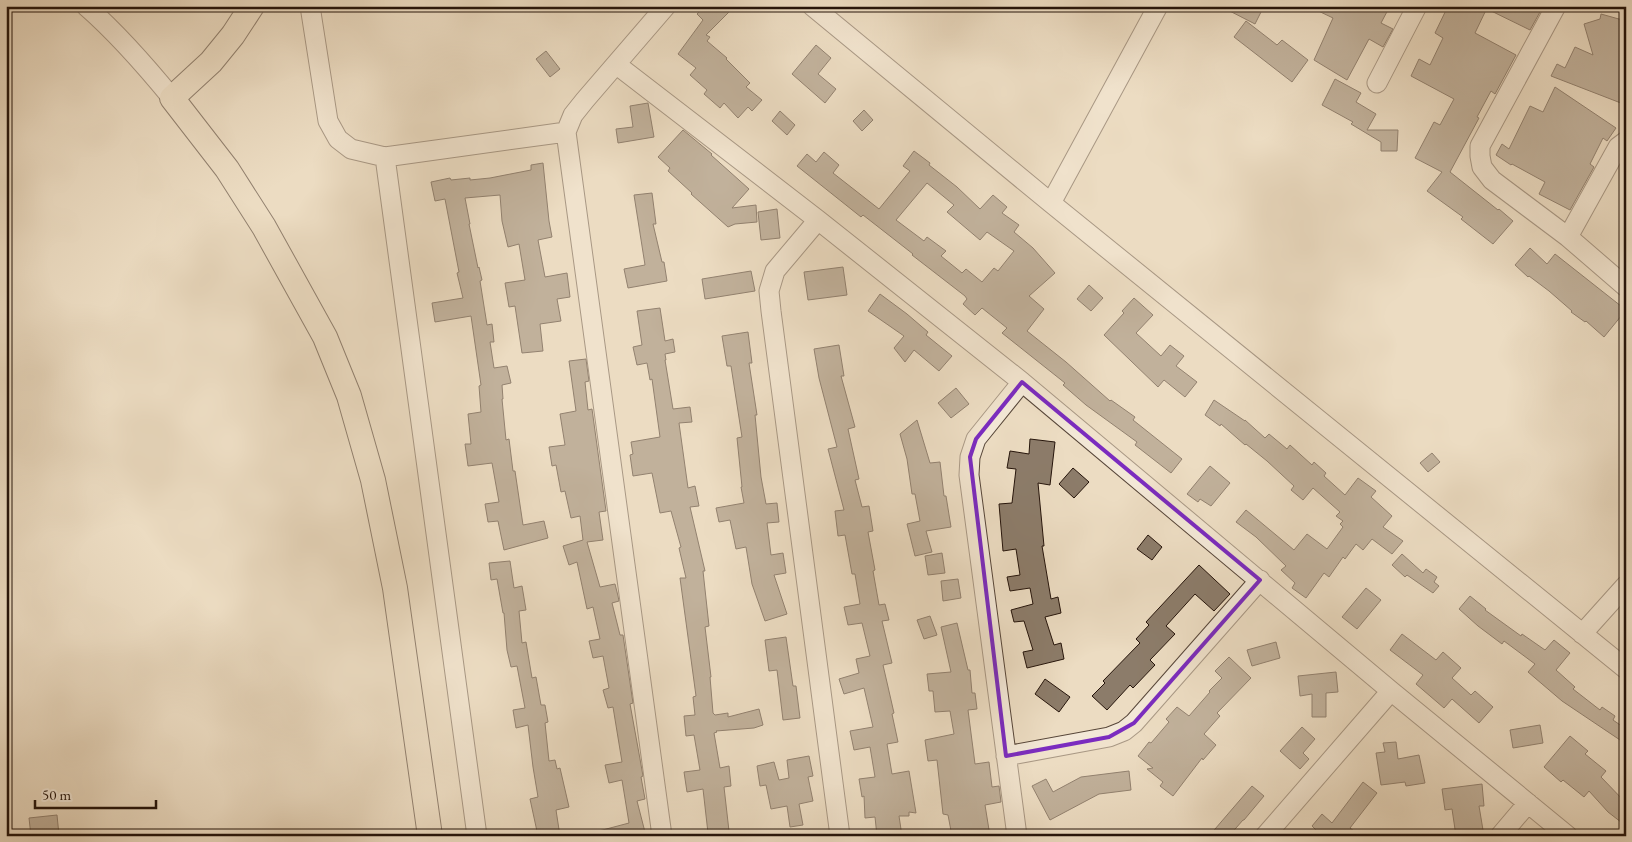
<svg xmlns="http://www.w3.org/2000/svg" width="1632" height="842" viewBox="0 0 1632 842" font-family="'EB Garamond',serif">
  <style>
    .building { fill: #8c7c6a; stroke: #25140b; fill-rule: evenodd }
    .lines { fill: none; stroke-linecap: round; stroke-linejoin: round }
    .minor-casing { stroke: #574639; stroke-width: 21 }
    .major-casing { stroke: #25140b; stroke-width: 26 }
    .minor { stroke: #f3e8d7; stroke-width: 19 }
    .major { stroke: #ecdcc2; stroke-width: 24 }
    .marked { fill: none; stroke: #7b2cbf; stroke-width: 4; stroke-linejoin: round }
  </style>
  <rect width="100%" height="100%" fill="#ecdcc2"/>
  <filter id="stains"><feTurbulence type="fractalNoise" baseFrequency=".004" numOctaves="4"/><feColorMatrix values="0 0 0 0 .2 0 0 0 0 .09 0 0 0 0 .02 0 0 0 .5 -.17"/></filter>
  <radialGradient id="worn" r=".72"><stop offset=".6" stop-color="#630" stop-opacity="0"/><stop offset="1" stop-color="#630" stop-opacity=".3"/></radialGradient>
  <path class="building" d="M705,6H735L706,35L710,37L707,41L727,58L726,59L750,83L746,87L762,100L752,111L748,107L738,118L724,103L720,108L704,94L707,90L690,75L696,68L678,54L703,20L697,14Z
    M1220,6H1264L1255,24Z
    M1308,6H1390L1381,23L1393,29L1383,47L1369,39L1347,80L1314,60L1333,18Z
    M1448,6H1479L1486,10L1475,33L1516,55L1495,94L1491,91L1477,117L1479,118L1450,172L1498,210L1499,209L1513,221L1493,244L1461,219L1463,217L1427,191L1442,172L1415,158L1434,122L1440,125L1454,99L1411,76L1419,59L1430,65L1443,38L1435,33Z
    M1481,6H1527L1540,12L1530,30Z
    M1601,14L1626,21V105L1551,76L1557,64L1565,68L1575,47L1593,55L1584,24L1600,19Z
    M1246,21L1277,45L1282,40L1308,60L1292,82L1234,37Z
    M816,45L831,58L818,74L836,89L825,103L792,74Z
    M546,51L560,69L550,77L536,59Z
    M1335,79L1361,93L1356,102L1376,114L1367,130H1398L1397,151H1381V142L1351,124L1353,122L1322,105Z
    M1555,87L1616,128L1607,141L1603,138L1590,164L1594,167L1570,210L1539,194L1545,182L1512,164L1511,165L1496,155L1502,144L1509,149L1530,106L1543,112Z
    M648,103L654,137L618,143L616,129L633,127L630,106Z
    M864,110L873,120L862,131L853,121Z
    M780,111L795,125L787,135L772,121Z
    M683,130L712,154L711,155L749,189L732,208L756,205L757,222L735,224L728,227L691,194L692,193L668,171L670,168L658,157Z
    M914,151L930,163L929,165L957,187L980,209L993,195L1007,207L1002,213L1019,225L1014,232L1033,248L1055,273L1029,296L1044,309L1027,331L1066,362L1110,401L1111,400L1135,417L1133,420L1182,459L1171,473L1135,445L1137,442L1086,405L1063,385L1065,383L1002,333L1007,328L982,308L975,315L963,304L967,299L965,296L912,255L913,254L863,215L861,217L797,166L807,154L816,162L824,152L839,165L833,173L879,209L910,171L903,166ZM927,183L954,205L947,212L980,240L987,232L1014,251L998,271L994,268L982,282L966,269L962,273L941,256L946,251L927,237L924,241L896,220Z
    M543,163L549,221L552,237L538,240L545,277L567,273L570,297L557,299L561,321L540,324L543,351L522,353L515,306L509,307L505,283L525,280L519,244L508,247L502,221L500,195L465,198L470,224H469L478,268L479,267L482,280L480,281L487,325L492,324L494,342H490L494,368L507,366L511,383L502,385L503,399H502L506,440L509,439L513,471H515L523,525L544,521L548,538L504,550L498,521L488,522L485,504L499,502L492,463L468,466L465,444H471L468,414L481,412L479,386L481,385L471,316L435,322L432,303L463,298L457,273L459,272L445,199L435,201L431,182L450,178L451,180L470,178V180L490,178L531,170V165Z
    M652,193L656,224H653L662,262H664L667,281L628,288L624,269L645,265L634,195Z
    M777,209L780,238L761,240L758,212Z
    M1530,248L1547,264L1555,254L1626,310L1604,337L1586,321L1585,322L1571,312L1572,311L1549,291L1529,276L1528,277L1515,265Z
    M843,267L847,295L808,300L804,272Z
    M751,271L755,291L705,299L702,279Z
    M1089,285L1103,298L1091,311L1077,299Z
    M880,294L907,314L928,332L926,335L952,356L939,371L914,350L905,362L894,348L904,336L868,311Z
    M1134,298L1153,315L1136,333L1161,356L1170,345L1184,356L1176,366L1197,382L1185,397L1164,380L1158,387L1104,335L1124,313L1122,311Z
    M660,308L665,341L673,339L675,352L665,354L666,360H665L673,409L690,407L692,422L679,423L688,488L695,486L699,506L690,507L705,571H703L709,626L705,627L711,677H710L713,713L715,715L728,713V717L759,709L763,725L754,728L716,731L717,732L714,733L720,768L729,766L731,786L724,787L729,831L708,833L703,789L687,792L684,772L700,770L694,735L686,736L684,716L695,715L693,697L696,696L680,578H686L679,548L681,547L671,511L660,513L652,473L633,476L630,455L633,454L631,442L660,437L652,379L650,380L647,363L637,365L633,347L642,345L637,311Z
    M748,332L752,363H749L757,415H755L761,477L766,504L777,503L779,522L767,523L771,555L783,553L786,573L774,575L787,614L765,621L752,584L746,547L736,549L730,520L719,522L716,508L744,503L741,487H742L737,438L742,437L731,366H727L722,336Z
    M839,345L844,376H841L855,427L848,429L859,479L855,480L862,507L869,506L873,531L868,532L875,570L873,571L879,605L885,604L889,620L882,621L892,663L883,665L894,713L892,714L898,742L887,744L892,774L909,771L916,813L909,812V816H899L902,836H877L875,817L865,818L864,796L862,797L859,779L875,777L870,747L854,750L850,731L873,727L864,688L844,694L839,679L859,673L856,659L870,656L862,623L848,625L844,607L860,604L855,574H852L845,535L838,536L835,511L844,510L828,449L837,447L819,378L814,349Z
    M586,359L589,381L585,382L588,410L592,409L606,511L599,512L603,540L587,542L600,587L615,584L618,596L619,601L612,603L620,635H623L633,703L630,704L640,759L643,776L641,777L645,799L637,801L646,836H596L595,832L629,823L622,780L609,783L605,765L622,762L613,707L608,708L603,690L609,688L603,656L593,658L589,641L600,639L593,607L587,609L577,562L569,565L563,546L583,540L580,516L571,518L565,491L561,492L556,465L552,466L549,447L565,445L560,414L576,411L569,361Z
    M956,388L969,404L951,418L938,403Z
    M1214,400L1245,421V420L1265,438L1269,434L1287,449L1290,445L1312,465L1314,462L1326,473L1324,476L1345,495L1358,478L1376,491L1371,497L1392,516L1383,527L1403,541L1392,554L1372,539L1363,550L1356,544L1345,559L1343,557L1329,577L1324,573L1306,598L1292,588L1295,583L1281,570L1286,566L1256,537L1236,522L1246,510L1294,550L1307,534L1327,549L1343,527L1340,524L1343,521L1336,516L1340,512L1313,488L1303,500L1291,490L1294,486L1267,461L1246,444L1245,445L1221,424L1220,426L1205,415Z
    M917,420L930,463L940,462L944,496H946L951,527L926,531L932,552L915,556L907,524L920,521L915,494H912L907,459L900,434Z
    M1030,439L1055,442L1050,485L1038,483L1044,546H1042L1051,599L1058,597L1061,613L1045,617L1054,645L1061,643L1064,659L1027,668L1023,652L1033,650L1024,621L1014,622L1011,610L1033,604L1030,588L1010,591L1007,577L1020,575L1016,549L1003,551L999,504L1012,503L1016,469L1007,468L1010,451L1029,454Z
    M1432,453L1440,462L1428,472L1420,463Z
    M1210,466L1230,483L1211,506L1200,499L1198,502L1187,494Z
    M1073,468L1089,482L1074,498L1059,484Z
    M1148,535L1162,547L1152,560L1137,549Z
    M942,553L945,573L928,575L925,556Z
    M1402,554L1423,573L1426,569L1437,577L1434,582L1439,586L1433,593L1407,575L1405,577L1392,565Z
    M510,561L514,588L522,586L526,610L519,611L522,643L526,642L532,678L536,677L541,705H545L548,722L545,723L549,761L555,760L557,769L560,768L569,807L556,810L560,836H538L530,799L538,797L533,767L528,725L516,728L513,710L525,708L517,666L511,667L507,650L504,613H503L497,579L491,580L489,563Z
    M1199,565L1230,594L1214,611L1195,594L1166,626L1175,634L1150,660L1155,665L1133,688L1130,685L1107,710L1092,696L1105,683L1103,681L1140,643L1136,639L1149,625L1146,622Z
    M958,579L961,598L943,601L941,581Z
    M1366,588L1381,600L1357,629L1342,617Z
    M1470,596L1486,609L1485,610L1521,636L1522,634L1545,650L1554,640L1570,653L1556,670L1575,687L1573,689L1600,710L1602,707L1615,716L1613,720L1626,729V744L1562,701L1528,672L1535,664L1504,641L1502,644L1478,626L1459,609Z
    M930,616L937,635L924,639L917,620Z
    M957,623L968,670H970L972,693H975L977,709L968,710L975,764L989,762L992,787L999,786L1001,802L985,805L990,836H952L948,815L943,814L937,760L928,761L925,740L954,734L950,711L935,712L933,691H929L927,674L951,672L941,627Z
    M1402,634L1436,660L1443,652L1461,668L1452,678L1471,695L1475,691L1493,707L1479,723L1452,699L1444,708L1416,684L1423,675L1390,650Z
    M786,637L793,686H796L800,718L783,720L777,670L769,671L765,640Z
    M1276,642L1280,658L1252,666L1247,650Z
    M1229,657L1251,678L1217,713L1220,716L1204,734L1216,745L1203,760L1202,758L1173,796L1160,786L1163,782L1147,769L1153,768L1138,756L1149,742L1151,743L1169,722L1166,719L1177,707L1189,716L1210,692L1209,691L1222,678L1215,671Z
    M1336,672L1338,692L1326,693V717H1312V694L1300,696L1298,676Z
    M1045,679L1070,697L1059,712L1035,694Z
    M1540,725L1543,743L1513,748L1510,730Z
    M1302,727L1315,739L1303,753L1309,759L1300,769L1280,751Z
    M1570,736L1588,751L1585,754L1606,771L1601,777L1626,803V826L1608,812L1589,791L1584,797L1563,780L1561,782L1544,767Z
    M1396,742L1398,759L1419,755L1425,783L1406,786L1405,782L1381,785L1376,753L1385,752L1383,743Z
    M809,756L813,776L808,777L813,801L799,804L803,825L790,827L787,806L771,809L766,785L760,786L757,766L774,762L779,780L789,778L787,760Z
    M1129,771L1131,790L1099,794L1050,820L1032,786L1046,779L1053,792L1081,777Z
    M1363,782L1377,793L1350,828L1361,836H1322L1312,826L1322,814L1332,823Z
    M1482,784L1484,806H1479L1484,836H1456L1452,809L1445,810L1442,789Z
    M1252,786L1264,796L1244,820H1243L1229,836H1209Z
    M57,815L59,835L31,836L29,818Z"/>
  <g class="lines">
    <defs>
      <path id="minor" d="M86,6C118,34 145,65 172,98
        M310,6L328,121L338,139L351,149L385,157L566,132
        M812,6L1051,203L1626,669
        M1556,6L1480,146V156L1482,167L1492,180L1568,237L1626,287
        M617,65L818,220L1022,382L1391,691L1568,836
        M1377,83L1417,6
        M385,157L477,836
        M1051,203L1158,6
        M818,220L775,271L769,291L771,311L840,836
        M1568,237L1618,147L1626,141
        M1582,634L1626,585
        M1006,756L1109,737L1124,731L1134,723L1260,580
        M662,836L566,132L573,115L585,100L666,6
        M1017,836L969,475L970,457L976,439L1022,382
        M1265,836L1391,691
        M1500,836L1528,803"/>
      <path id="major" d="M252,6L233,35L211,62L172,98L227,169L264,227L325,337L349,396L373,480L395,588L430,836"/>
    </defs>
    <use href="#minor" class="minor-casing"/>
    <use href="#major" class="major-casing"/>
    <use href="#minor" class="minor"/>
    <use href="#major" class="major"/>
  </g>
  <path d="M0 0H1632V842H0ZM1022,382L1260,580L1134,723L1109,737L1006,756L970,457L976,439Z" fill="#ecdcc2" fill-opacity=".55" fill-rule="evenodd"/>
  <path class="marked" d="M1022,382L1260,580L1134,723L1109,737L1006,756L970,457L976,439Z"/>
  <rect width="1632" height="842" fill="none" stroke="#ecdcc2" stroke-width="25"/>
  <rect x="8" y="8" width="1617" height="827" fill="none" stroke="#25140b" stroke-width="2.5"/>
  <rect x="12" y="12" width="1607" height="817" fill="none" stroke="#25140b"/>
  <path d="M35 800v8h121v-8" fill="none" stroke="#25140b" stroke-width="2.5"/>
  <text x="42" y="800" font-size="15" fill="#25140b" stroke="#f3e8d7" stroke-width="4" paint-order="stroke">50 m</text>
  <rect width="100%" height="100%" filter="url(#stains)"/>
  <rect width="100%" height="100%" fill="url(#worn)"/>
</svg>
